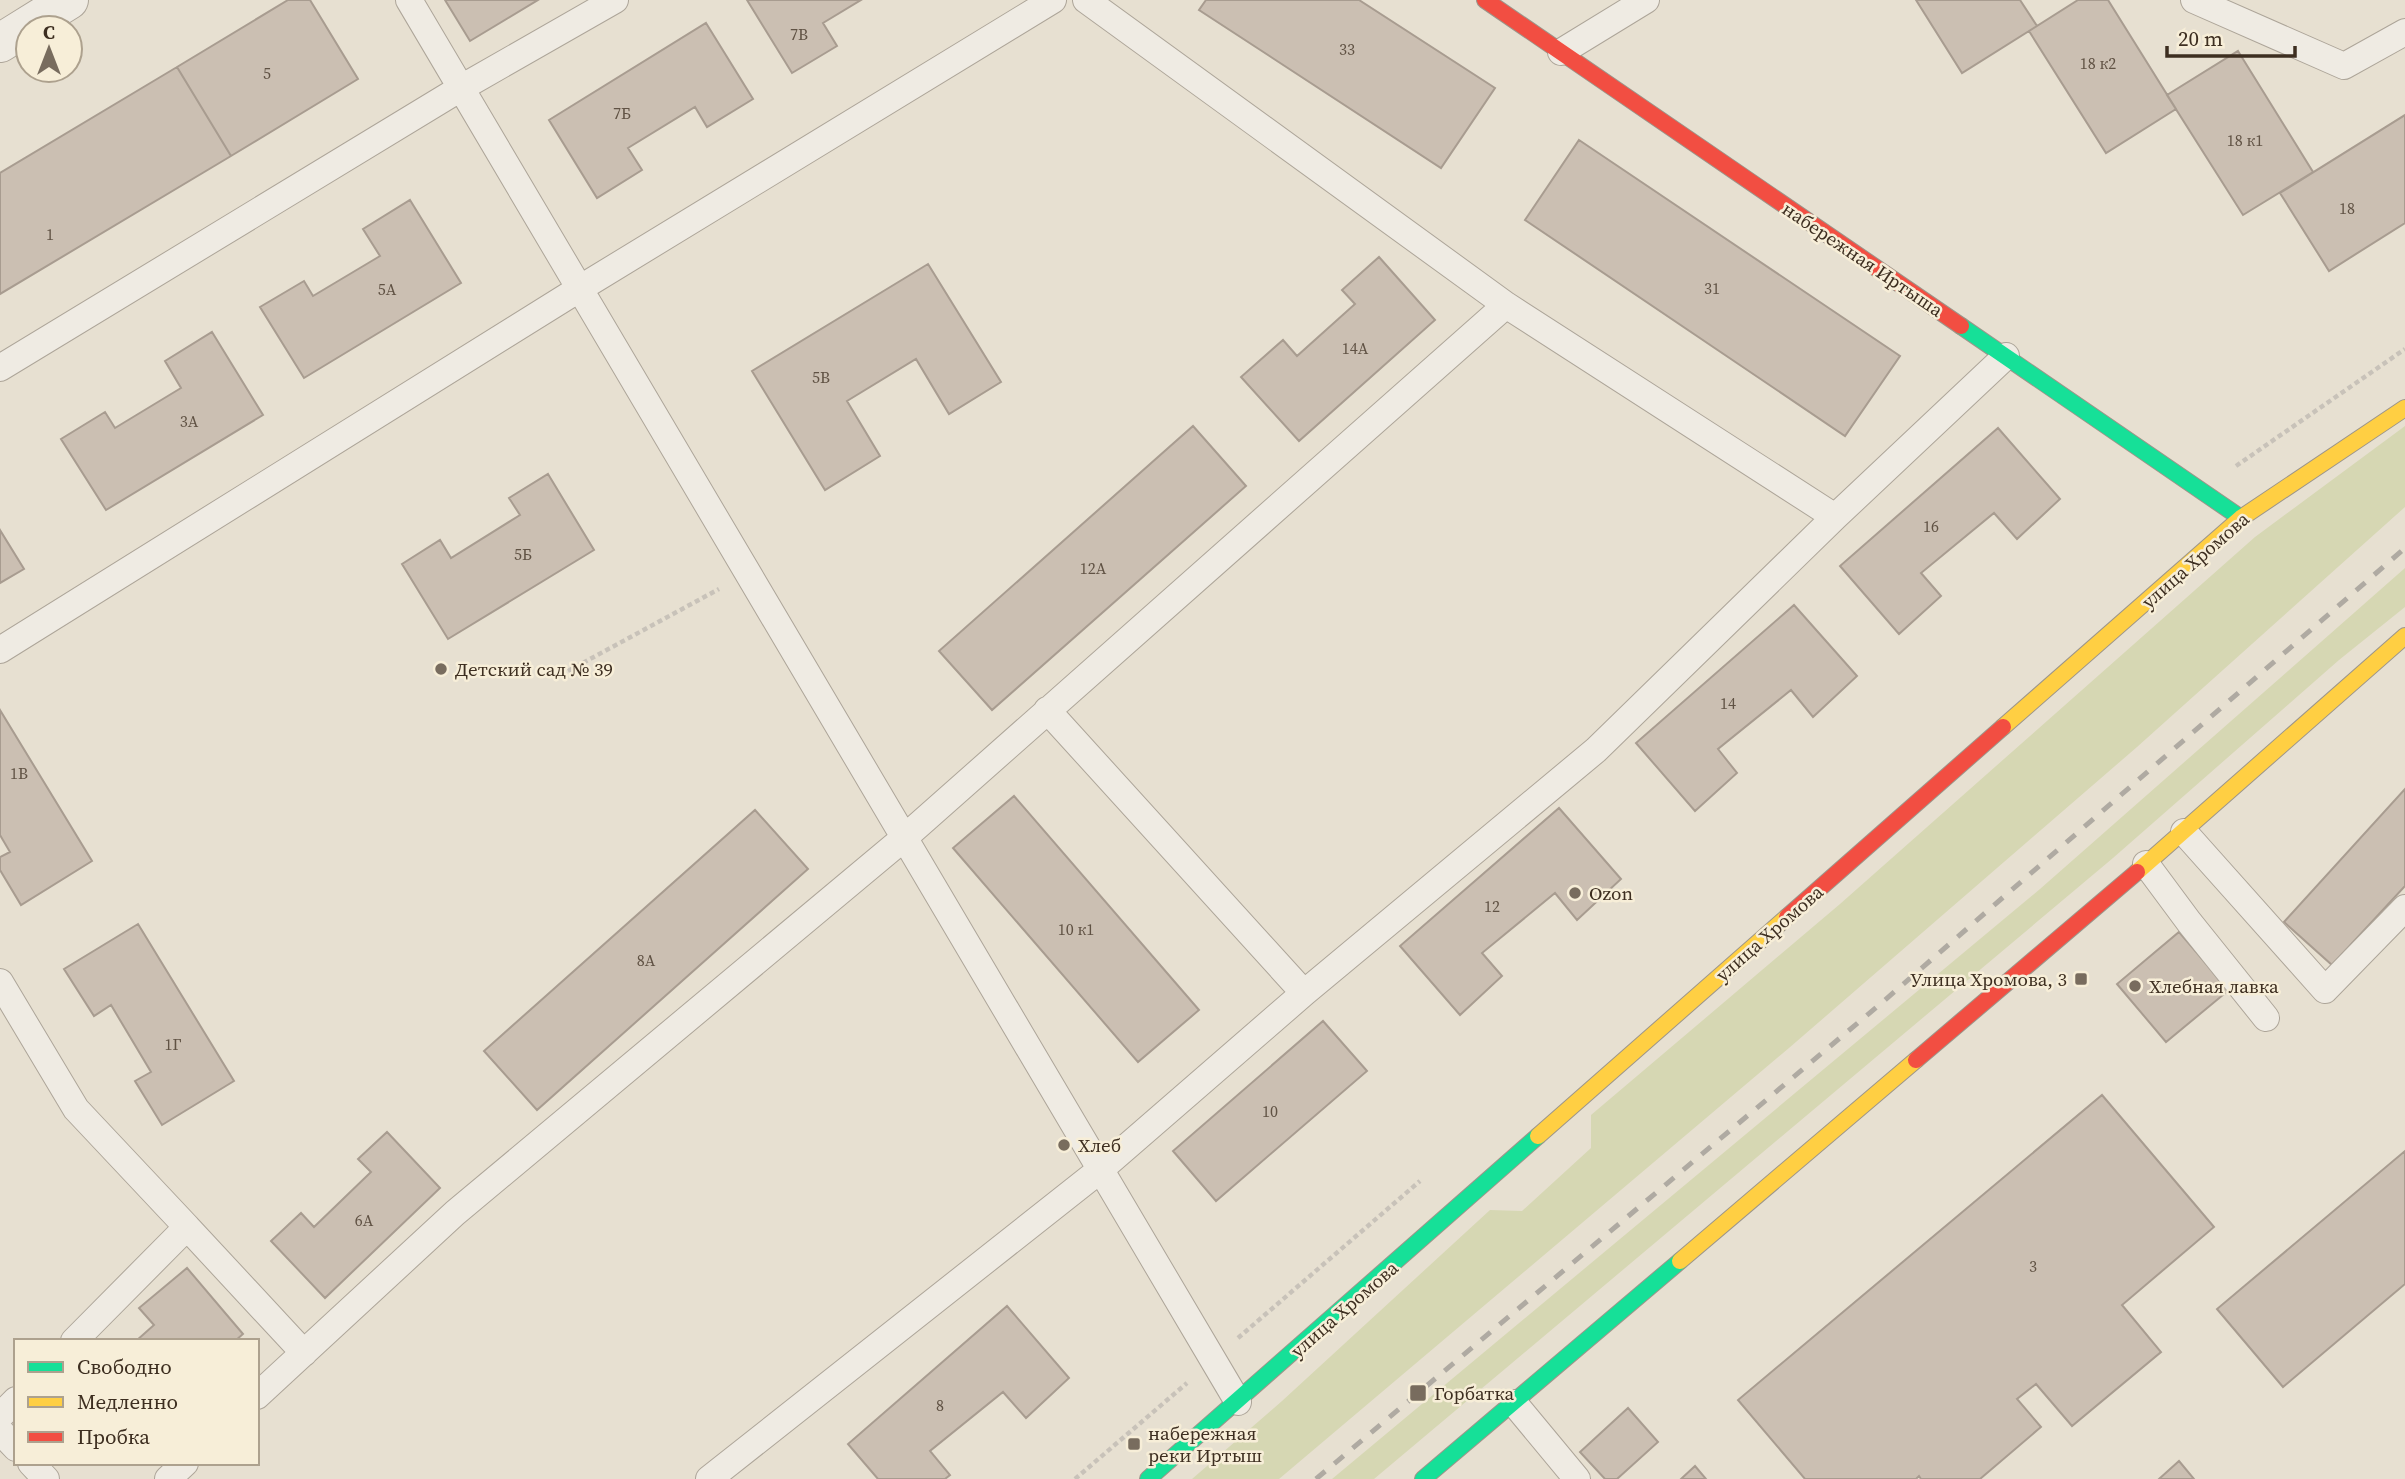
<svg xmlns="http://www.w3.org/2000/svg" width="2405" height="1479" viewBox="0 0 2405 1479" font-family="'Source Serif 4',serif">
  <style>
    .green { fill: #d6d7b3 }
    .building { fill: #cbbfb2; stroke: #a89c90; stroke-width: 2 }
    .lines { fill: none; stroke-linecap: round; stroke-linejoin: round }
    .lane-casing { stroke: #ada599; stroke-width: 28 }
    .street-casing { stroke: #ada599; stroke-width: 40 }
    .fast-casing { stroke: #9c958a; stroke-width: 18 }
    .slow-casing { stroke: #9c958a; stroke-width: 18 }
    .jam-casing { stroke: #9c958a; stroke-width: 18 }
    .path { stroke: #c8c2b9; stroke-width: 4.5; stroke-dasharray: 5 3.5; stroke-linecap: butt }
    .lane { stroke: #efebe3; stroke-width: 26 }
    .street { stroke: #efebe3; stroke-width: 38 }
    .fast { stroke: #16e098; stroke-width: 16 }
    .slow { stroke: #ffcf43; stroke-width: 16 }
    .jam { stroke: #f24e42; stroke-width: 16 }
    .rail { stroke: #afaaa2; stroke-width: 5; stroke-dasharray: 12 12; stroke-linecap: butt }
    .poi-dot { fill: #786c5e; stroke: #f7eed8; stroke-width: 2.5 }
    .labels { text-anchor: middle; stroke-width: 5; stroke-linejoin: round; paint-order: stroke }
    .number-label { font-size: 16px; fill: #605244 }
    .street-label { font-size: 19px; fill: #3d2e20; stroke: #f7eed8 }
    .poi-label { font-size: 19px; fill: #3d2e20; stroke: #f7eed8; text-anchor: start }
  </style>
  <rect width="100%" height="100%" fill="#e7e0d1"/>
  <path class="green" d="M2405,426V507L2137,747L1789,1048L1279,1479H1192L1282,1401L1490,1210L1522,1211L1591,1148V1115L1840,904L2255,537Z
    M2405,568V607L2339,660L2113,858L1374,1479H1332L2040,889Z"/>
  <path class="building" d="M288,0H310L358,79L231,156L177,67Z
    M445,0H538L470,41Z
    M747,0H861L823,23L837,46L792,73Z
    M1206,0H1359L1495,88L1441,168L1199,10Z
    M1916,0H2020L2037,26L1962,73Z
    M2078,0H2108L2176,109L2106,153L2029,31Z
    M706,23L753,99L707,127L695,107L628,148L642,170L597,198L549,120Z
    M2238,51L2313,172L2243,215L2167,95Z
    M177,67L231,156L0,294V173Z
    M2405,115V223L2329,271L2280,193Z
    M1579,140L1900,356L1845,436L1525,220Z
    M410,200L461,283L304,378L260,307L304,281L313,296L380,256L363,229Z
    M1379,257L1435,320L1299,441L1241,377L1283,340L1297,356L1355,304L1342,290Z
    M928,264L1001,382L949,414L916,359L847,401L880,456L825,490L752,371Z
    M212,332L263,415L106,510L61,439L105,412L115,428L181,388L165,361Z
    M1193,426L1246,486L992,710L939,651Z
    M1998,428L2060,499L2017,539L1994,513L1921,573L1941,596L1899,634L1840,566Z
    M548,474L594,550L448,639L402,564L440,540L451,558L520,515L509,498Z
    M0,530L24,569L0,583Z
    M1794,605L1857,676L1813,717L1791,690L1718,749L1737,773L1695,811L1636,743Z
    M0,710L92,861L21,905L0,870V857L10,852L0,835Z
    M2405,789V886L2332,965L2284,922Z
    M1014,796L1199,1010L1138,1062L953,848Z
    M1559,808L1621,879L1577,920L1555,893L1482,953L1502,976L1460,1015L1400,946Z
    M755,810L808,869L537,1110L484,1051Z
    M138,924L234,1081L162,1125L135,1081L151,1072L111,1005L94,1016L64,969Z
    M2179,932L2229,990L2166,1042L2117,984Z
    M1323,1021L1367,1071L1216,1201L1173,1151Z
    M2102,1095L2214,1227L2122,1305L2161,1352L2072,1426L2036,1384L2017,1399L2041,1427L1980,1479H1921L1919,1476L1916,1479H1805L1738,1400Z
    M387,1132L440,1188L325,1298L271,1241L301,1213L314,1227L371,1172L358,1159Z
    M2405,1151V1284L2283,1387L2217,1309Z
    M187,1268L243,1334L235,1341H136L154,1325L139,1308Z
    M1007,1306L1069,1378L1026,1418L1003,1392L930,1451L950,1475L945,1479H878L848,1444Z
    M1628,1408L1658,1442L1617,1479H1605L1580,1452Z
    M2179,1461L2194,1479H2159Z
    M1695,1466L1706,1479H1681Z"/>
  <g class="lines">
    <defs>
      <path id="lane" d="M409,0L1238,1402
        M1086,0L1506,305
        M2194,0L2344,66L2405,32
        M1561,52L1646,0
        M0,368L461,88L615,0
        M0,650L579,289L1053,0
        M1047,710L1304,993
        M2184,832L2325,990L2405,908
        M2146,864L2189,922L2266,1018
        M0,982L76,1109L187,1227
        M74,1341L187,1227L304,1353
        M257,1396L455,1213L904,838L1506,305L1835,517
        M1514,1403L1577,1479
        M0,1416L16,1400
        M0,1431L16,1448
        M31,1463L46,1479
        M168,1479L185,1463
        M709,1479L1100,1170L1304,993L1596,750L1835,517L2006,356"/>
      <path id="street" d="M0,43L69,0"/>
      <path id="fast" d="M1961,326L2241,518
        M1148,1479L1538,1136
        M1423,1479L1680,1261"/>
      <path id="slow" d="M2003,727L2241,518L2405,408
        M2137,872L2405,636
        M1538,1136L1787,917
        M1680,1261L1916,1060"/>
      <path id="jam" d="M1485,0L1961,326
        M1787,917L2003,727
        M1916,1060L2137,872"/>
    </defs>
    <use href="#lane" class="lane-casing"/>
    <use href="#street" class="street-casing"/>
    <use href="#fast" class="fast-casing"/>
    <use href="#slow" class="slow-casing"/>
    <use href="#jam" class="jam-casing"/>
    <path class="path" d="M2236,466L2405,349
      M568,671L719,589
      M1238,1338L1420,1181
      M1075,1479L1187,1383"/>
    <use href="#lane" class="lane"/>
    <use href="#street" class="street"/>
    <use href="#fast" class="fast"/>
    <use href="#slow" class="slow"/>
    <use href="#jam" class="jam"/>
    <path class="rail" d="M1316,1479L1885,1000L2405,548"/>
  </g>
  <g class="poi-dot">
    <circle cx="441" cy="669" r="7"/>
    <circle cx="1575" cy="893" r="7"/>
    <rect x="2074" y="972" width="14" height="14" rx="3.5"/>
    <circle cx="2135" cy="986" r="7"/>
    <circle cx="1064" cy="1145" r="7"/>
    <rect x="1409" y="1384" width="18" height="18" rx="3.5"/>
    <rect x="1127" y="1437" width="14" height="14" rx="3.5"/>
  </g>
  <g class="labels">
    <g class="number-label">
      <text x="799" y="40">7В</text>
      <text x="1347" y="55">33</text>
      <text x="2098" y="69">18 к2</text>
      <text x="267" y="79">5</text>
      <text x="622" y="119">7Б</text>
      <text x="2245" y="146">18 к1</text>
      <text x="2347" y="214">18</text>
      <text x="50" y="240">1</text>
      <text x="1712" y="294">31</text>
      <text x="387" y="295">5А</text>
      <text x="1355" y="354">14А</text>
      <text x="821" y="383">5В</text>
      <text x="189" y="427">3А</text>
      <text x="1931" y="532">16</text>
      <text x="523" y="560">5Б</text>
      <text x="1093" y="574">12А</text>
      <text x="1728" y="709">14</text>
      <text x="19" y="779">1В</text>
      <text x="1492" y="912">12</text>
      <text x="1076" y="935">10 к1</text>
      <text x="646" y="966">8А</text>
      <text x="173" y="1050">1Г</text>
      <text x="1270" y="1117">10</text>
      <text x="364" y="1226">6А</text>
      <text x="2033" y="1272">3</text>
      <text x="940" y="1411">8</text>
    </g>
    <g class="street-label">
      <text transform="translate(1863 259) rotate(34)" y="7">набережная Иртыша</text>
      <text transform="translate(2195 560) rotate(-41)" y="7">улица Хромова</text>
      <text transform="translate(1769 933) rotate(-41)" y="7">улица Хромова</text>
      <text transform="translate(1344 1309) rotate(-41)" y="7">улица Хромова</text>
    </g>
    <g class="poi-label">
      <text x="455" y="676">Детский сад № 39</text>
      <text x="1589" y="900">Ozon</text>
      <text x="2067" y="986" text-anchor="end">Улица Хромова, 3</text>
      <text x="2149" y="993">Хлебная лавка</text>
      <text x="1078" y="1152">Хлеб</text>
      <text x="1434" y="1400">Горбатка</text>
      <text x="1148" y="1440">набережная<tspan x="1148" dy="22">реки Иртыш</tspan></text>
    </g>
  </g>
  <rect x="14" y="1339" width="245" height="126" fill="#f7eed8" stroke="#ada18e" stroke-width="2"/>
  <rect x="28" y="1362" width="35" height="10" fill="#16e098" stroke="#ada18e" stroke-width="2"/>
  <text x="77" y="1374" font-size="21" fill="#3d2e20">Свободно</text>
  <rect x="28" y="1397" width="35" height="10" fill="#ffcf43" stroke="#ada18e" stroke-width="2"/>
  <text x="77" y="1409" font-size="21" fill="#3d2e20">Медленно</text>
  <rect x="28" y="1432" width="35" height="10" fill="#f24e42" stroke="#ada18e" stroke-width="2"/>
  <text x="77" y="1444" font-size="21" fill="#3d2e20">Пробка</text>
  <g transform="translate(49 49)"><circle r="33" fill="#f7eed8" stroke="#ada18e" stroke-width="2"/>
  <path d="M0-5L12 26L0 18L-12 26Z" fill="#786c5e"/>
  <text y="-10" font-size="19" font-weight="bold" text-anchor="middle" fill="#3d2e20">С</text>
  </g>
  <path d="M2167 46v10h128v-10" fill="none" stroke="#3d2e20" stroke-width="3.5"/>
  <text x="2178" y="46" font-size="21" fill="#3d2e20" stroke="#f7eed8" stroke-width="5" paint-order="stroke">20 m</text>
</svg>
